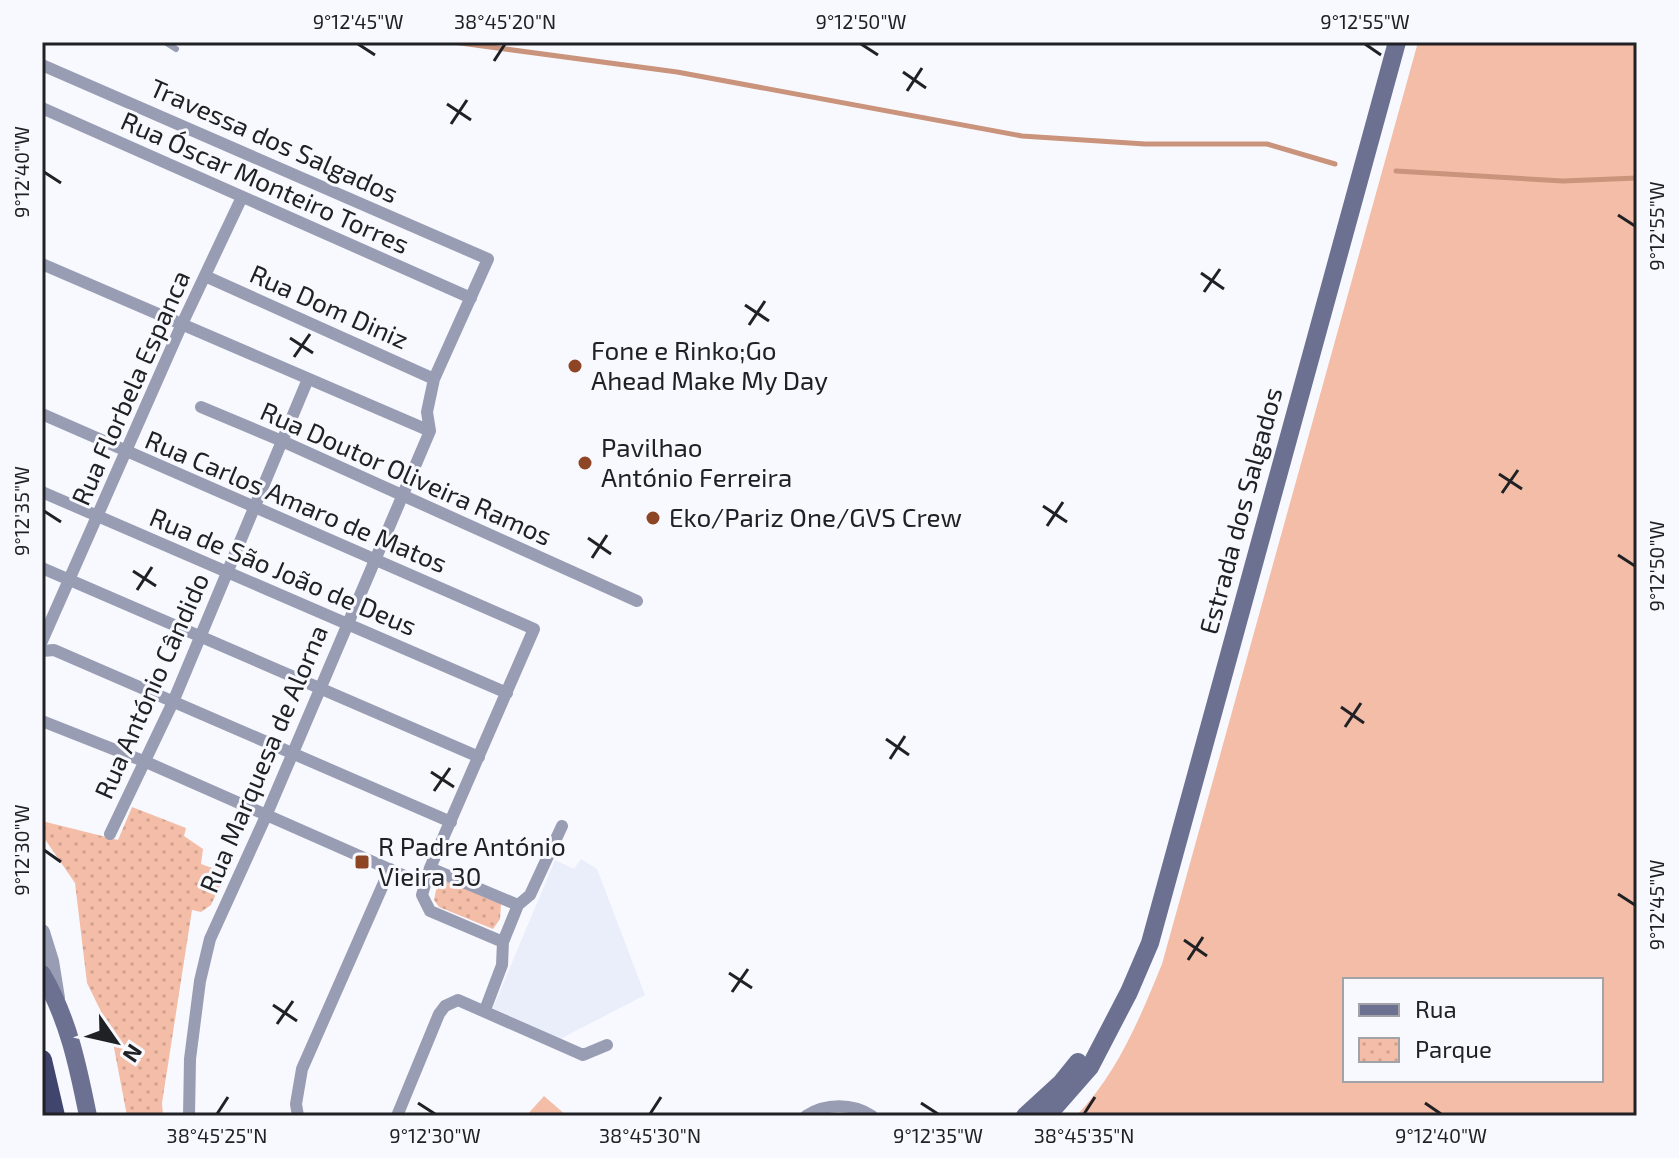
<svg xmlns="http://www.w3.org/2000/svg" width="1679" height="1158" viewBox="0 0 1679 1158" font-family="'Exo 2',sans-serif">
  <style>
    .built { fill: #eaedfa }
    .green { fill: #f4bda7; fill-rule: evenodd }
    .park { fill: url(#park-dots) }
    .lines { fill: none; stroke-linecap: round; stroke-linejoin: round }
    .stream { stroke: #ca937c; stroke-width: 5 }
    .service { stroke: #999db4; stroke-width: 6 }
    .minor { stroke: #999db4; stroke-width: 12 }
    .tertiary { stroke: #999db4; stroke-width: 16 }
    .secondary { stroke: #6c7192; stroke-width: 18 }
    .trunk { stroke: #40456e; stroke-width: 20 }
    .ticks { fill: none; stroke: #202124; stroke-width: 3 }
    .poi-dot { fill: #8d4525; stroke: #f8f9fe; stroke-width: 3 }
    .labels { text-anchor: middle; stroke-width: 6; stroke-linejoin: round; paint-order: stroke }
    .street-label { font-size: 26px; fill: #202124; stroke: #f8f9fe }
    .poi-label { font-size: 26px; fill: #202124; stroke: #f8f9fe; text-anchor: start }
    .neatline { fill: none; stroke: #202124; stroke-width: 3 }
    .ticks-label { font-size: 20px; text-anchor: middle; fill: #202124 }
  </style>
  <defs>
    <pattern id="park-dots" width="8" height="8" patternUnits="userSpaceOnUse" patternTransform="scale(2)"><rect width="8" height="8" fill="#f4bda7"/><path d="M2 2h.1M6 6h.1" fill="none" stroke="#d1a290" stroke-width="1.8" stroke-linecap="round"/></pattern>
  </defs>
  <rect width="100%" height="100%" fill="#f8f9fe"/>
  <path class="built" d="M581,859L597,869L645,995L560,1039L493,1008L555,860L574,869Z"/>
  <path class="green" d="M1418,42H1637V1116H1076C1117,1074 1140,1018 1162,964ZM1345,980H1601V1080H1345Z
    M544,1096L567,1116H526Z"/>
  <path class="park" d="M132,807L186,828L184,836L203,849L201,864L226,873L211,905L201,912L192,910L162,1103L163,1116H127L111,1032L87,983L75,883L42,835V821L118,840Z
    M446,881L501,904L500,919L493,929L439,907L434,900L436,890Z"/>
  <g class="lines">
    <path class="stream" d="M453,42L677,72L1022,136L1145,144H1267L1335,164
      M1396,171L1563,181L1637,178"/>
    <path class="service" d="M165,42L176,49"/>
    <path class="minor" d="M42,65L488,259L434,379L427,412L430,431
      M42,108L471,298
      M42,264L430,431
      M205,276L434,379
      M201,407L282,441L637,601
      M42,414L534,629L430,868L422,895L430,911L503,942L518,905L430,868
      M42,492L507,693
      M42,568L479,757
      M42,641L182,324L242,197
      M42,651L54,650L451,822
      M42,721L146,762L423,884
      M110,834L173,702L308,379
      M518,905L530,895L562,826
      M485,1010L502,965L503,942
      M189,1116L190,1059L200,981L210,939L266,816L430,431
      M298,1116L296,1104L302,1069L390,869
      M397,1116L439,1014L445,1006L458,1000L583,1055L607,1045
      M806,1116C825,1103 853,1103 872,1116"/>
    <path class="tertiary" d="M42,932L51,961L57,998"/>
    <path class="secondary" d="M42,974C68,1018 78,1066 88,1116
      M1025,1116L1061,1083L1078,1062
      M1047,1116L1090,1067L1129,992L1150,943L1397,42"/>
    <path class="trunk" d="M42,1060L55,1116"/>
  </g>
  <path class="ticks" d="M358,44L375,55M861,44L878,55M1365,44L1381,55M494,61L505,44M903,72L926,88M907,91L922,68M447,104L471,120M451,124L467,100M44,172L61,183M1618,215L1635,226M1201,273L1224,289M1204,292L1220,269M745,305L769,321M749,325L765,301M290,338L313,353M294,357L310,334M1499,474L1522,489M1502,493L1518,470M1043,506L1067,522M44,511L61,522M1047,526L1063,502M588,538L611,554M1618,555L1635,566M592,558L607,535M133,571L156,586M137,590L152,567M1341,707L1364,723M1345,727L1361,703M886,739L909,755M890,759L905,736M431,772L454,787M434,791L450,768M44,850L61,862M1618,894L1635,905M1184,940L1207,956M1188,960L1203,937M729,973L752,988M732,992L748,969M273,1005L297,1021M277,1024L293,1001M418,1103L435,1114M921,1103L938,1114M1425,1103L1441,1114M217,1114L228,1097M650,1114L661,1097M1084,1114L1095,1097"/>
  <g class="poi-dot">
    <circle cx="575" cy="366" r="8"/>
    <circle cx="585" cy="463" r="8"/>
    <circle cx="653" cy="518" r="8"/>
    <rect x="354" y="854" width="16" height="16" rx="4"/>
  </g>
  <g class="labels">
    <g class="street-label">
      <text transform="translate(274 141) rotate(24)" y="9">Travessa dos Salgados</text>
      <text transform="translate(265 183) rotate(24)" y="9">Rua Óscar Monteiro Torres</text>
      <text transform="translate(329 307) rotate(24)" y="9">Rua Dom Diniz</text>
      <text transform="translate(131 388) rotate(-66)" y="9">Rua Florbela Espanca</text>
      <text transform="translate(406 474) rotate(24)" y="9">Rua Doutor Oliveira Ramos</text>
      <text transform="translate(296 502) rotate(23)" y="9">Rua Carlos Amaro de Matos</text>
      <text transform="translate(1241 511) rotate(-75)" y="9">Estrada dos Salgados</text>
      <text transform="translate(283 572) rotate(23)" y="9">Rua de São João de Deus</text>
      <text transform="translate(152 686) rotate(-66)" y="9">Rua António Cândido</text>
      <text transform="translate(264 759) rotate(-67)" y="9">Rua Marquesa de Alorna</text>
    </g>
    <g class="poi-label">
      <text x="591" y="360">Fone e Rinko;Go<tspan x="591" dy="30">Ahead Make My Day</tspan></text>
      <text x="601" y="457">Pavilhao<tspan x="601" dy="30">António Ferreira</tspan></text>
      <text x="669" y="527">Eko/Pariz One/GVS Crew</text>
      <text x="378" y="856">R Padre António<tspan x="378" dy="30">Vieira 30</tspan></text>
    </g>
  </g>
  <rect width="1679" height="1158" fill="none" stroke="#f8f9fe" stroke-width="88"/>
  <rect x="1343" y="978" width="260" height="104" fill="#f8f9fe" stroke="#a2a3a7" stroke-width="2"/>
  <rect x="1359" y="1004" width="40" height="12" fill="#6c7192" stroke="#a2a3a7" stroke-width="2"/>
  <text x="1415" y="1018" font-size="24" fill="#202124">Rua</text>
  <rect x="1359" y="1038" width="40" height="24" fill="url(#park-dots)" stroke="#a2a3a7" stroke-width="2"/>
  <text x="1415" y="1058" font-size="24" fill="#202124">Parque</text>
  <g transform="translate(116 1042) rotate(124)" stroke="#f8f9fe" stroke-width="6" paint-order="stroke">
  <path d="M0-6L14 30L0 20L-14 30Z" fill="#202124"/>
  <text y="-12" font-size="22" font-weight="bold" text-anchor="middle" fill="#202124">N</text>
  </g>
  <rect x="44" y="44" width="1591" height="1070" class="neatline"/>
  <g class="ticks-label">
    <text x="358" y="29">9°12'45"W</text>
    <text x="505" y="29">38°45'20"N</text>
    <text x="861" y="29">9°12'50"W</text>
    <text x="1365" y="29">9°12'55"W</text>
    <text transform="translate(22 172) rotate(-90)" y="7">9°12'40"W</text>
    <text transform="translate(1657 226) rotate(-90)" y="7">9°12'55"W</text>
    <text transform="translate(22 511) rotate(-90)" y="7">9°12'35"W</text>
    <text transform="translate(1657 566) rotate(-90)" y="7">9°12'50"W</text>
    <text transform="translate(22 850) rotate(-90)" y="7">9°12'30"W</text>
    <text transform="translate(1657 905) rotate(-90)" y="7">9°12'45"W</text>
    <text x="217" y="1143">38°45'25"N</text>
    <text x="435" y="1143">9°12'30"W</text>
    <text x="650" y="1143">38°45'30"N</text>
    <text x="938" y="1143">9°12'35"W</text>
    <text x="1084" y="1143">38°45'35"N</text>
    <text x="1441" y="1143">9°12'40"W</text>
  </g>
</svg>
